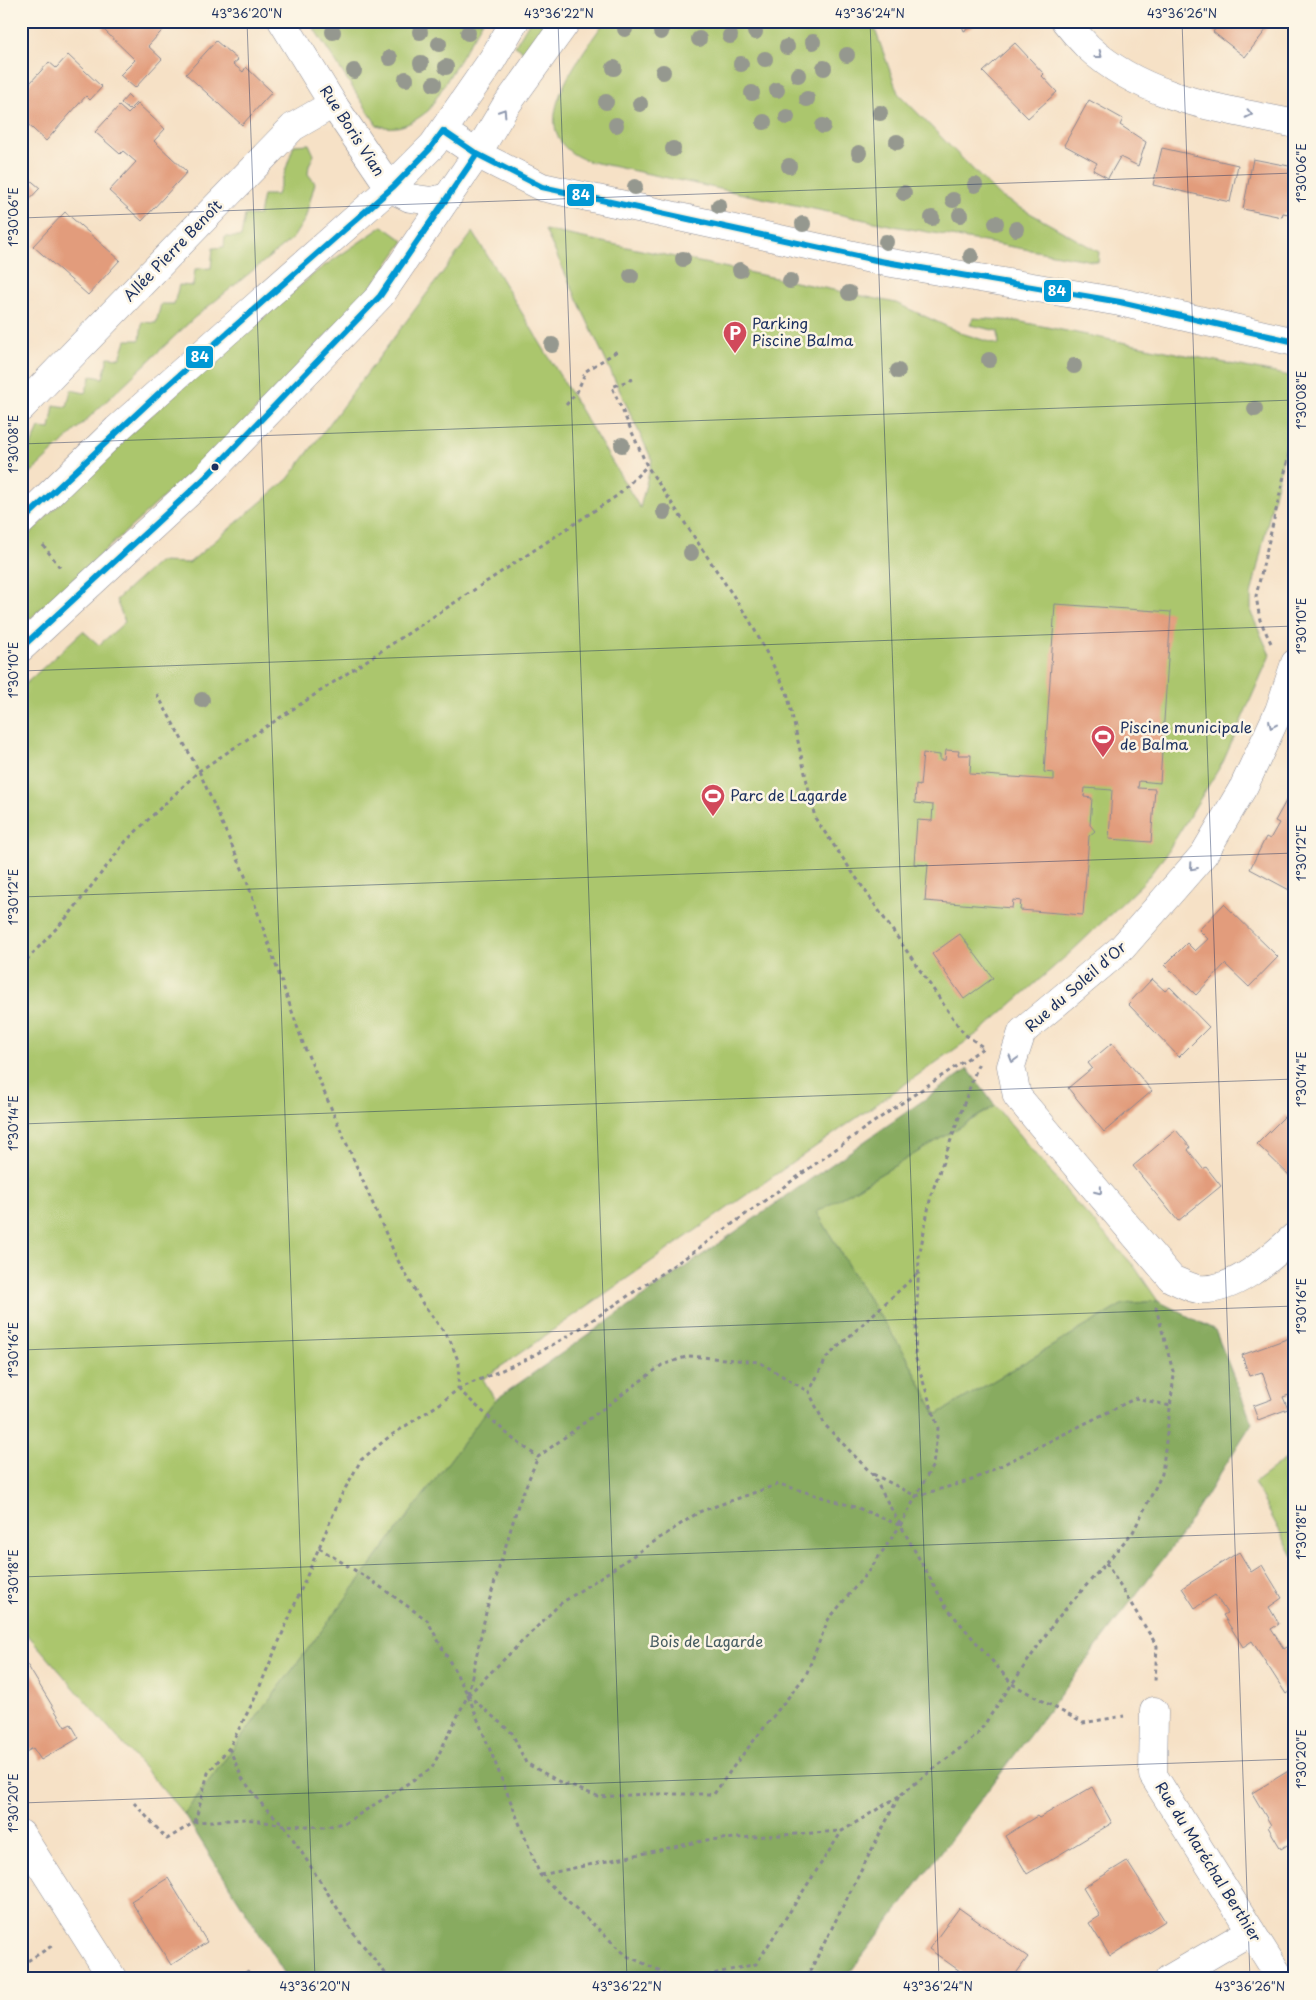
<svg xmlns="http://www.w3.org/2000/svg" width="1316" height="2000" viewBox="0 0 1316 2000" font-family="'Playpen Sans',sans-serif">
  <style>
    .green { fill: #abc66d; stroke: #637a66 }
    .forest { fill: #88ab60; stroke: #526d5f }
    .building { fill: #e29c7c }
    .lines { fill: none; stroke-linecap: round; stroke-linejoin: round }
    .street-casing { stroke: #888892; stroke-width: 29 }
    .secondary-casing { stroke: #888892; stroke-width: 29 }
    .path { stroke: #888892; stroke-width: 3; stroke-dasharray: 4 4; stroke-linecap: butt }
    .street { stroke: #fff; stroke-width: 28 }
    .secondary { stroke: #fff; stroke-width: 28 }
    .bus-1-casing { stroke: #fcf5e5; stroke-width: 10 }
    .bus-1 { stroke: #0098d4; stroke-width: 6 }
    .tree { fill: #95988f }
    .oneway { stroke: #8d97ae }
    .ticks { fill: none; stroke: #1b2f5e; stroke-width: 1; stroke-opacity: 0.45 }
    .bus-dot { fill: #1b2f5e; stroke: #fcf5e5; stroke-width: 2 }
    .labels { text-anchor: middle; stroke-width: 5; stroke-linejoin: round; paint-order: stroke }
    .street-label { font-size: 15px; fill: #1b2f5e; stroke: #fcf5e5 }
    .poi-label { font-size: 15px; fill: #1b2f5e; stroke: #fcf5e5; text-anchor: start }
    .park-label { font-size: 15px; fill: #465c62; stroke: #fcf5e5 }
    .line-badge { stroke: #fcf5e5; stroke-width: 2 }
    .badge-label { font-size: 14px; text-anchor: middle; font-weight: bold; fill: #fff }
    .neatline { fill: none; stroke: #1b2f5e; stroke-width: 2 }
    .ticks-label { font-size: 12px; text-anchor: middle; fill: #1b2f5e }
  </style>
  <rect width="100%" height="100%" fill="#fcf5e5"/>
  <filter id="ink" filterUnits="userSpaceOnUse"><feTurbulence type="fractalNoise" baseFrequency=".02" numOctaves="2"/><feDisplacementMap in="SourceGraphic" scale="10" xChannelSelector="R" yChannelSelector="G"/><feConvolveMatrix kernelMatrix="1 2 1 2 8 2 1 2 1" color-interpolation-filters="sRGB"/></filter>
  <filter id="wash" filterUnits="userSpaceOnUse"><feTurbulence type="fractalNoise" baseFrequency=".0096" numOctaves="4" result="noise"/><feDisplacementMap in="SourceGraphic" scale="20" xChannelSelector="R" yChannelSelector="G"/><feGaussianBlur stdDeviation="1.12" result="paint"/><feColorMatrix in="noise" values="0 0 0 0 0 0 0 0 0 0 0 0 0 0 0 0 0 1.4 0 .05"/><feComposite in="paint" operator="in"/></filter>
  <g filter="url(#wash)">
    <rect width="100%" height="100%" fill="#f6e1c6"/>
    <path class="green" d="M309,21H483L429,110C413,123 397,132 377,125Z
      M530,21H549L528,54L515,46Z
      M605,21H872L898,93L998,195L1099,252L1098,262L894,226L588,161C516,135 579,59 605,21Z
      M309,144L314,155L309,165L308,174L315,183L305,219L293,238L194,318L21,482V452L30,448L39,428L50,429L54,405L67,407L71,390L85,393L91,376L103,378L108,357L120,358L126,340H140L142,322L156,323L161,304H174L179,285L193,286L195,269L211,268L213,248L224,247L225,237H241L245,215H259L263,195H277L294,145Z
      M383,226L404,241L369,290L232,435L21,627V542L130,434L317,271Z
      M545,230L896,303L961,333L999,345L998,331L970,325L973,318L1017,321L1295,377V405L1251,595V613L1270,655L1223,762L1164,857L1144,882L1072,951L981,1031L483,1379L495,1400L184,1814L21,1627V688L83,631L99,645L125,622L116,600L158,562L189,563L288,479L473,232L640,508L652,460Z
      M995,1106L1078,1205L1134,1266L1158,1301L1123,1304L936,1415L907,1357L860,1286L817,1212Z
      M1295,1452V1560L1254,1483Z"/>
    <path class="forest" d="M968,1069L995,1106L817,1212L860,1286L907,1357L936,1415L1123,1304L1158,1301L1215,1330L1252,1423L1182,1534L845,1979H288L184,1814L495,1400Z"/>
    <g id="blocks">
      <path class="building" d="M108,21H171L148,46L162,59L135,88L120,75L135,60L102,28Z
        M960,21H984L964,31Z
        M1221,21H1273L1245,57L1213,32Z
        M216,41L238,60L233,64L243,72L246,67L272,92L242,125L186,74Z
        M1015,43L1044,74L1042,76L1057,92L1028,118L983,72Z
        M68,55L102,87L90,100L86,96L46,141L21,118V93L49,62L56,68Z
        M128,95L136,103L129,110L121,103Z
        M1089,100L1123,119L1120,125L1146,142L1138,166L1120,157L1108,178L1093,170L1097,163L1064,145Z
        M138,104L165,129L154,141L187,172L142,221L109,191L136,162L123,151L120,154L95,132L119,106L128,114Z
        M1162,148L1238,165L1230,202L1153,185Z
        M1253,159L1294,167L1292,174L1295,175V215L1283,213L1282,217L1243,209Z
        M21,172L40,188L22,207L21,206Z
        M65,212L120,260L88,295L33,246Z
        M1055,604L1171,612L1160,783L1139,781L1138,788L1155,789L1151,842L1109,839L1112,790L1085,788L1084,797L1092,798L1090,825L1095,831L1089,836L1083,915L1020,910L1021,901L1013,900L1012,908L925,901L928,865L914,864L917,820L932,821L933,805L915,803L916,785L920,786L923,753L940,755V760H945L946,750L959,751L958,755H971L970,774L1054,780V773L1044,772Z
        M1291,792L1295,794V893L1250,869L1266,837L1270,839L1279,823L1275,821Z
        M1224,904L1278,957L1249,987L1225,964L1196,995L1165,965L1187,943L1195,951L1208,939L1199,930Z
        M960,934L993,978L964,999L932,954Z
        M1152,979L1165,991L1170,987L1209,1027L1179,1057L1128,1004Z
        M1112,1043L1152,1091L1104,1132L1068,1088L1092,1068L1088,1063Z
        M1286,1115L1295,1122V1181L1257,1144Z
        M1176,1130L1190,1147L1188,1150L1203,1169L1206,1167L1221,1186L1178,1221L1133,1166Z
        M1295,1336V1393L1283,1397L1288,1409L1258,1420L1253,1406L1272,1399L1262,1372L1249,1376L1242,1355Z
        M1239,1552L1251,1572L1262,1565L1282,1598L1269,1607L1279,1624L1271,1629L1284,1649L1295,1642V1696L1291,1690L1286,1694L1252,1641L1243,1647L1223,1615L1227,1613L1215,1595L1195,1608L1182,1588Z
        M25,1661L65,1727L71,1724L79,1738L41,1760L33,1748L21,1755V1663Z
        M1295,1767V1840L1281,1849L1268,1827L1271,1825L1252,1793Z
        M1092,1787L1112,1823L1027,1874L1005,1836L1037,1816L1039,1818Z
        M1127,1861L1165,1921L1110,1956L1089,1923L1100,1916L1083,1888Z
        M168,1878L207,1942L171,1965L131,1901Z
        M959,1908L1028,1957L1012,1979H971L929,1949Z
        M248,1970L253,1979H234Z"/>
    </g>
  </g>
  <g filter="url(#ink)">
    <use href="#blocks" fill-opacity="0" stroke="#888892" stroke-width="1"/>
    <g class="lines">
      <defs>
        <path id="street" d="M282,21L333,104L390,188L410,198L432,201L447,197
          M1065,21C1072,30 1080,39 1088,47C1143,99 1224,109 1295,124
          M21,408L293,127L333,104
          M1295,663L1279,711L1244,786L1204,854L1122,948L1022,1032L1011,1066L1017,1096L1172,1279C1180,1282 1190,1288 1198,1289C1233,1293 1271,1258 1295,1236
          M1154,1711L1153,1775L1281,1979
          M21,1834L113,1979
          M1169,1979L1251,1931"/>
        <path id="secondary" d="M443,131L477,154L542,187L880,261L1120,302L1295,342
          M21,522L117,429L390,188L433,145L492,60L515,21
          M21,648L205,478L380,296L477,154L505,107L567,21"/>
      </defs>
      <use href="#street" class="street-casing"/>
      <use href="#secondary" class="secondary-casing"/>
      <path class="path" d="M633,379L612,387L647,466L750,621L787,692L815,818L964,1034L983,1047
        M566,405L577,392L586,371L619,350
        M43,545L62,570
        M1271,643L1260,620L1256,596L1295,429
        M157,694L199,771L244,873L304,1046L397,1259L423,1304L450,1340L459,1363L458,1389
        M21,966L69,915L126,841L199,771L618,495L647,466
        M917,1274L827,1357L809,1392L825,1425L872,1474L946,1607L1012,1684L1083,1723L1124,1716
        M458,1389L513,1439L538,1457L662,1365L689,1356L759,1362L809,1392
        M873,1474L916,1496L972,1480L1136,1398L1170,1406
        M319,1548L372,1581L427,1620L468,1695L540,1875L627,1956L679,1979
        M1106,1563L1157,1646L1155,1681
        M468,1694L487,1608L518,1505L538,1457
        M468,1695L560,1604L699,1512L779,1484L858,1508L899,1525
        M229,1748L242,1778L264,1807L284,1825L354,1934L390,1979
        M134,1803L167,1839L195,1822L246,1819L284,1825L326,1827L347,1822L432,1768L468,1695L512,1733L526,1763L560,1782L600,1797L647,1794H714L736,1763L806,1675L828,1620L871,1568L900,1526L933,1465L938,1428L915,1356L919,1257L931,1195L979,1062
        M195,1822L208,1773L229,1748L254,1700L341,1496L361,1460L390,1436L441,1403L458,1389L525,1360L570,1335L695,1251L865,1128L983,1048
        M541,1875L707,1840L842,1831
        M21,1965L55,1944
        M691,1979L756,1964L842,1831L899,1796
        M806,1979L899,1796L977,1735L1056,1620L1133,1532L1162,1474L1174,1375L1156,1308L1157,1306"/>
      <use href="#street" class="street"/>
      <use href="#secondary" class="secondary"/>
      <defs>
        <path id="bus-1" d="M21,522L158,394L394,186L429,150L443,131L477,154L542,187L880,261L1120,302L1295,342
          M21,648L205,478L380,296L477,154"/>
      </defs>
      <use href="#bus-1" class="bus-1-casing"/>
      <use href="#bus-1" class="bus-1"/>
    </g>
    <g class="tree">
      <circle cx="625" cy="29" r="8"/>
      <circle cx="333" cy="32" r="8"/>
      <circle cx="420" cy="32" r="8"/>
      <circle cx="661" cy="32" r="8"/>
      <circle cx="755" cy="32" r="8"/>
      <circle cx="468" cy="33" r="8"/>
      <circle cx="730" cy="36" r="8"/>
      <circle cx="699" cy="39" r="8"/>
      <circle cx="813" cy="42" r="8"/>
      <circle cx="439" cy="44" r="8"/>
      <circle cx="787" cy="47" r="8"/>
      <circle cx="847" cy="55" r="8"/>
      <circle cx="390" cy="58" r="8"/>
      <circle cx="765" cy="59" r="8"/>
      <circle cx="421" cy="63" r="8"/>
      <circle cx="741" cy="64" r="8"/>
      <circle cx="446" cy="67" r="8"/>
      <circle cx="614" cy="68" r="8"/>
      <circle cx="824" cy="68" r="8"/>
      <circle cx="354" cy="71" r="8"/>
      <circle cx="663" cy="72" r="8"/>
      <circle cx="798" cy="75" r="8"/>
      <circle cx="406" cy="79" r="8"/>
      <circle cx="434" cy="84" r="8"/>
      <circle cx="777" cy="90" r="8"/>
      <circle cx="752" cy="93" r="8"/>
      <circle cx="807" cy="99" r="8"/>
      <circle cx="606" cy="102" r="8"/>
      <circle cx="640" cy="104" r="8"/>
      <circle cx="880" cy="113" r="8"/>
      <circle cx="787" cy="117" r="8"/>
      <circle cx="764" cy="122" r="8"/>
      <circle cx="616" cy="125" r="8"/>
      <circle cx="823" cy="126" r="8"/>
      <circle cx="897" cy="142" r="8"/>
      <circle cx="673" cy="149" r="8"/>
      <circle cx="859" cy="153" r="8"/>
      <circle cx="789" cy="166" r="8"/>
      <circle cx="975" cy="185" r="8"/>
      <circle cx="635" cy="187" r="8"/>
      <circle cx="904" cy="193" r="8"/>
      <circle cx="953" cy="200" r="8"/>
      <circle cx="719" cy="206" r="8"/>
      <circle cx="960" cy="215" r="8"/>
      <circle cx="932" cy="218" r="8"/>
      <circle cx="996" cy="223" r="8"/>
      <circle cx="803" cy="224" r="8"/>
      <circle cx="1016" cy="229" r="8"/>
      <circle cx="886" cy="242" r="8"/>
      <circle cx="971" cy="256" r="8"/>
      <circle cx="683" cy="259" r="8"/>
      <circle cx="740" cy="270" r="8"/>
      <circle cx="631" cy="276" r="8"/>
      <circle cx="790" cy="281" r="8"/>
      <circle cx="849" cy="293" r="8"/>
      <circle cx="552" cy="345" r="8"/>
      <circle cx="989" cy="360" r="8"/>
      <circle cx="1074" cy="366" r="8"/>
      <circle cx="898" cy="371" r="8"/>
      <circle cx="1255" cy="409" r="8"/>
      <circle cx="622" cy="445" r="8"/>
      <circle cx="664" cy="512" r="8"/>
      <circle cx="691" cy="553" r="8"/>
      <circle cx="202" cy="700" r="8"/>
    </g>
    <defs><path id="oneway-chevron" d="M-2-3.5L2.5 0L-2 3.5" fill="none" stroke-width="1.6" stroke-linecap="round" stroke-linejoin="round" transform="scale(1.25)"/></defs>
    <g class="oneway">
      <use href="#oneway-chevron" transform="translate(1099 55) rotate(37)"/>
      <use href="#oneway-chevron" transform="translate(503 112) rotate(-58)"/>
      <use href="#oneway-chevron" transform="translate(1249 114) rotate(12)"/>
      <use href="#oneway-chevron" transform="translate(1272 725) rotate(115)"/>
      <use href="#oneway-chevron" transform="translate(1193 867) rotate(131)"/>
      <use href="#oneway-chevron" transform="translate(1013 1059) rotate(106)"/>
      <use href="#oneway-chevron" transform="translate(1099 1191) rotate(51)"/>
    </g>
  </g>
  <path class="ticks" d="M247,21L315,1979M558,21L627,1979M870,21L939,1979M1182,21L1250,1979M21,218L1295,173M21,444L1295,400M21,671L1295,626M21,897L1295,853M21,1124L1295,1079M21,1350L1295,1306M21,1577L1295,1532M21,1803L1295,1759"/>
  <defs>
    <symbol id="parking-pin" viewBox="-11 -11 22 30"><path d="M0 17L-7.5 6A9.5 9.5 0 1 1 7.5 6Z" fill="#d1495b" stroke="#fcf5e5"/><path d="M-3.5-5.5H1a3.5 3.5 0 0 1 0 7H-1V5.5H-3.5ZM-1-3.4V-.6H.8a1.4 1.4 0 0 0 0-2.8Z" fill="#fff"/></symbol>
    <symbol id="stadium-pin" viewBox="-11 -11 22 30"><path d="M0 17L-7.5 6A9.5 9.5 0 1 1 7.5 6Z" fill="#d1495b" stroke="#fcf5e5"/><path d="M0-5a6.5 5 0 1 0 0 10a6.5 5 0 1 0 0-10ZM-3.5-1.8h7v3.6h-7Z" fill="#fff"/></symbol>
  </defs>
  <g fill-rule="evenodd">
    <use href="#parking-pin" x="721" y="319" width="28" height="38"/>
    <use href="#stadium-pin" x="1089" y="723" width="28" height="38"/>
    <use href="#stadium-pin" x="699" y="782" width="28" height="38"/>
  </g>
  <circle class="bus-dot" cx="215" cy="467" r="4.5"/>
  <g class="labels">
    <g class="street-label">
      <text transform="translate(352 131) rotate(57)" y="5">Rue Boris Vian</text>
      <text transform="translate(173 251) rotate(-46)" y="5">Allée Pierre Benoît</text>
      <text transform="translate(1076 987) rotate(-41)" y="5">Rue du Soleil d'Or</text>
      <text transform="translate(1208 1862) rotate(58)" y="5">Rue du Maréchal Berthier</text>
    </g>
    <g class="poi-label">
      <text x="752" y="329">Parking<tspan x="752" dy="17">Piscine Balma</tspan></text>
      <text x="1120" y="733">Piscine municipale<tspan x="1120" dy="17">de Balma</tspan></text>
      <text x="730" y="801">Parc de Lagarde</text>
    </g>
    <g class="park-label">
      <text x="706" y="1647">Bois de Lagarde</text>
    </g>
  </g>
  <g class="line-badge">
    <rect x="566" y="183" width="29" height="24" rx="5" fill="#0098d4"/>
    <rect x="1043" y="279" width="29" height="24" rx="5" fill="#0098d4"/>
    <rect x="185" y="345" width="29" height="24" rx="5" fill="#0098d4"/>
  </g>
  <g class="badge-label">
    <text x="581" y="200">84</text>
    <text x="1057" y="296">84</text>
    <text x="200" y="362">84</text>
  </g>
  <rect width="1316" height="2000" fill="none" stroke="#fcf5e5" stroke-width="55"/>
  <rect x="28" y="28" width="1260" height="1944" class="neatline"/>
  <g class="ticks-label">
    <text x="247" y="18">43°36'20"N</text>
    <text x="559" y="18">43°36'22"N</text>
    <text x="870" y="18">43°36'24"N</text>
    <text x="1182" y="18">43°36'26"N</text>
    <text transform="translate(1302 173) rotate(-90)" y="4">1°30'06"E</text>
    <text transform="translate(14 217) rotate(-90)" y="4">1°30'06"E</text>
    <text transform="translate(1302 400) rotate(-90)" y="4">1°30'08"E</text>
    <text transform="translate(14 444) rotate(-90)" y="4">1°30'08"E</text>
    <text transform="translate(1302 626) rotate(-90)" y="4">1°30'10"E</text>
    <text transform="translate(14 670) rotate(-90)" y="4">1°30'10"E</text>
    <text transform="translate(1302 853) rotate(-90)" y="4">1°30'12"E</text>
    <text transform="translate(14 897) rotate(-90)" y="4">1°30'12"E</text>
    <text transform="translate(1302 1079) rotate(-90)" y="4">1°30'14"E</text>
    <text transform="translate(14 1123) rotate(-90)" y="4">1°30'14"E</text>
    <text transform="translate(1302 1306) rotate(-90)" y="4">1°30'16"E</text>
    <text transform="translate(14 1350) rotate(-90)" y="4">1°30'16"E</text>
    <text transform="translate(1302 1532) rotate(-90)" y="4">1°30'18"E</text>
    <text transform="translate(14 1577) rotate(-90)" y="4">1°30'18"E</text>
    <text transform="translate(1302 1759) rotate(-90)" y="4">1°30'20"E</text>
    <text transform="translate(14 1803) rotate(-90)" y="4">1°30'20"E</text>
    <text x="315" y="1991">43°36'20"N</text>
    <text x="627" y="1991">43°36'22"N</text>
    <text x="938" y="1991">43°36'24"N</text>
    <text x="1250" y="1991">43°36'26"N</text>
  </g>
</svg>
